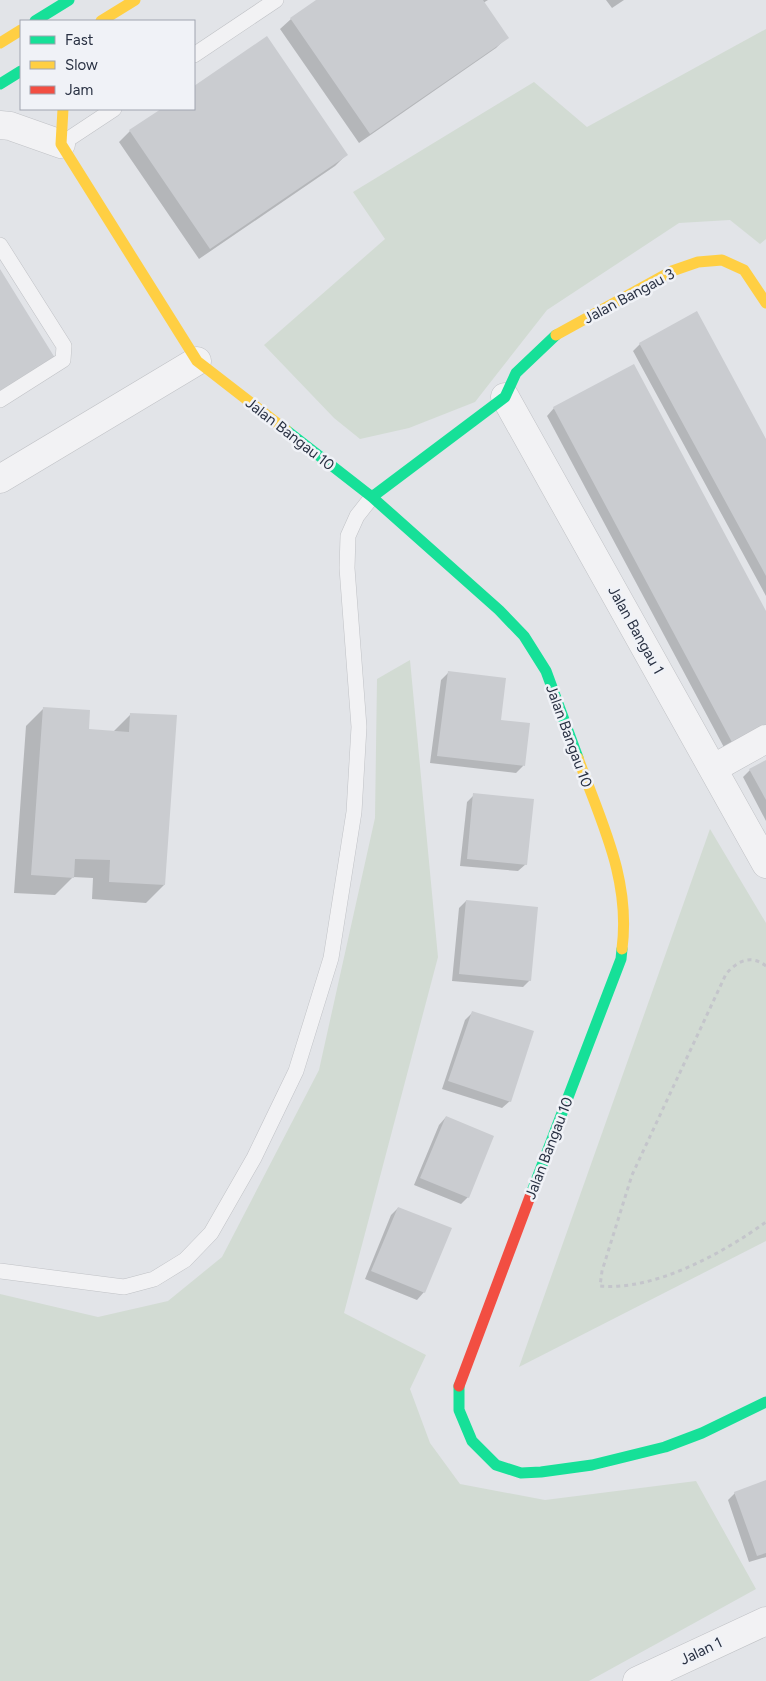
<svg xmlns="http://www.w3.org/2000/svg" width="766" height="1681" viewBox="0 0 766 1681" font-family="Figtree,sans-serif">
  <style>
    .green { fill: #d2dbd3 }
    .shadow { fill: #0003 }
    .building { fill: #caccd0 }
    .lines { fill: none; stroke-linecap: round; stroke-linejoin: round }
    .lane-casing { stroke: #c0c2c6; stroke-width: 16 }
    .street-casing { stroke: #c0c2c6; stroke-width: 29 }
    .path { stroke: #c4c5cb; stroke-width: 3; stroke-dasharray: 4 4; stroke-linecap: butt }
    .lane { stroke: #f2f2f4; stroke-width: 15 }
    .street { stroke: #f2f2f4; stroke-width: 28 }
    .fast { stroke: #16e098; stroke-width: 11 }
    .slow { stroke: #ffcf43; stroke-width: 11 }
    .jam { stroke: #f24e42; stroke-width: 11 }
    .labels { text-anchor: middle; stroke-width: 5; stroke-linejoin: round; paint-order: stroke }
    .street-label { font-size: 15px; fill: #283042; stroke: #f0f2f7 }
  </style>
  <rect width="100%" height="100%" fill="#e2e4e8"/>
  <path class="green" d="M766,29V239L760,244L730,220L679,223L547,310L475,402L409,428L360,439L334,418L264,345L385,239L353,192L534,82L587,127Z
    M410,660L438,957L344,1313L426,1355L410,1389L430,1443L460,1484L545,1500L696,1481L756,1589L589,1681H0V1294L98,1317L168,1301L222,1257L319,1070L375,818L377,679Z
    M710,829L766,923V1241L519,1367Z"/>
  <path class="shadow" d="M318,0H488L483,3L507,37L496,48L359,143L280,29L291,19Z
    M606,0H624L612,8Z
    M266,38L346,155L335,166L199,259L119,142L130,131L163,109H194V88Z
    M640,344L766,441V596L633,351Z
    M554,408L766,613V732L727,753L547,416Z
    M448,673L500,721L529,724L523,766L516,773L430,763L441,680Z
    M44,708L88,730L113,732L131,714L164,885L146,903L92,899L93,878L73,877L55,895L14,893L26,726Z
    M766,761V821L743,777L750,770Z
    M474,795L526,864L518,871L460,866L467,802Z
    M466,901L530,980L523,987L452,981L459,908Z
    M472,1013L510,1101L502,1108L442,1089L465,1020Z
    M446,1117L468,1197L461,1204L414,1185L439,1125Z
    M398,1208L424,1292L417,1300L365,1279L391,1215Z
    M766,1481V1557L749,1562L728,1500L735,1493Z"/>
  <path class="building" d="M316,0H483L509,38L370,134L290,18Z
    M267,36L348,155L210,249L129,130L161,109H194V86Z
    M0,269L55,358L0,391Z
    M697,311L766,439V576L639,343Z
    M634,364L766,611V729L734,746L553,407Z
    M448,671L506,678L501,720L530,723L525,766L437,756Z
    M43,707L90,710L89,729L129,732L130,713L177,715L165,885L109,882L110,860L75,859L74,878L31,875Z
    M766,760V800L749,769Z
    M473,793L534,799L527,865L467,859Z
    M466,900L538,907L531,981L459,974Z
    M472,1011L534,1031L511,1102L448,1081Z
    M446,1116L494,1136L469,1198L420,1178Z
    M398,1207L452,1228L425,1293L371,1271Z
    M766,1480V1553L757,1556L734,1492Z"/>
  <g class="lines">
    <defs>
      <path id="lane" d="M194,55L276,0
        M61,144L114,109
        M0,245L64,346L63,360L0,400
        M0,1271L124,1287L154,1279L185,1260L211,1233L254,1158L296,1071L331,958L354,812L359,727L347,568L348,536L357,516L372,497"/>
      <path id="street" d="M0,125L10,126L61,144
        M505,397L766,864
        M0,479L197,361
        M714,768L766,739
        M637,1681L766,1621"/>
    </defs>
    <use href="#lane" class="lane-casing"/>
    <use href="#street" class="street-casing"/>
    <path class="path" d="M766,966C751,954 737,961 726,974L632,1175L602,1271L600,1286C655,1291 723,1253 766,1222"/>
    <use href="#lane" class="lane"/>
    <use href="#street" class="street"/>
    <path class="fast" d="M35,21L69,0
      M0,84L21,71
      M286,430L372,497L499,610L524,636L546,671L578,758
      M372,497L505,397L516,373L556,335
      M531,1194L621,959L622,949
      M459,1386V1410L472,1441L496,1465L521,1473L541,1472L592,1465L665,1447L702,1433L766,1402"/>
    <path class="slow" d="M101,21L135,0
      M0,43L21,30
      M63,109L61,144L197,361L286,430
      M556,335L672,271L698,262L722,260L744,270L766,303
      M578,758C601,822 631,879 622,949"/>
    <path class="jam" d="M459,1386L531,1194"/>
  </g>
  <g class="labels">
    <g class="street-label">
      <text transform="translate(629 296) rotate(-28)" y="5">Jalan Bangau 3</text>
      <text transform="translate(290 434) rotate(38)" y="5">Jalan Bangau 10</text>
      <text transform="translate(636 630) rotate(61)" y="5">Jalan Bangau 1</text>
      <text transform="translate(569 736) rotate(70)" y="5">Jalan Bangau 10</text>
      <text transform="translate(549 1148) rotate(-69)" y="5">Jalan Bangau 10</text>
      <text transform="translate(701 1651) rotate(-25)" y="5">Jalan 1</text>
    </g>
  </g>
  <rect x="20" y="20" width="175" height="90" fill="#f0f2f7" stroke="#a0a4af"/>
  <rect x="30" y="36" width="25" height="8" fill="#16e098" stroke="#a0a4af"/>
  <text x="65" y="45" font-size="15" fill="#283042">Fast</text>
  <rect x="30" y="61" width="25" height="8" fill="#ffcf43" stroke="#a0a4af"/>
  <text x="65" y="70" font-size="15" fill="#283042">Slow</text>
  <rect x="30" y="86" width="25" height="8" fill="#f24e42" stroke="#a0a4af"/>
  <text x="65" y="95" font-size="15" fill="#283042">Jam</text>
</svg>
